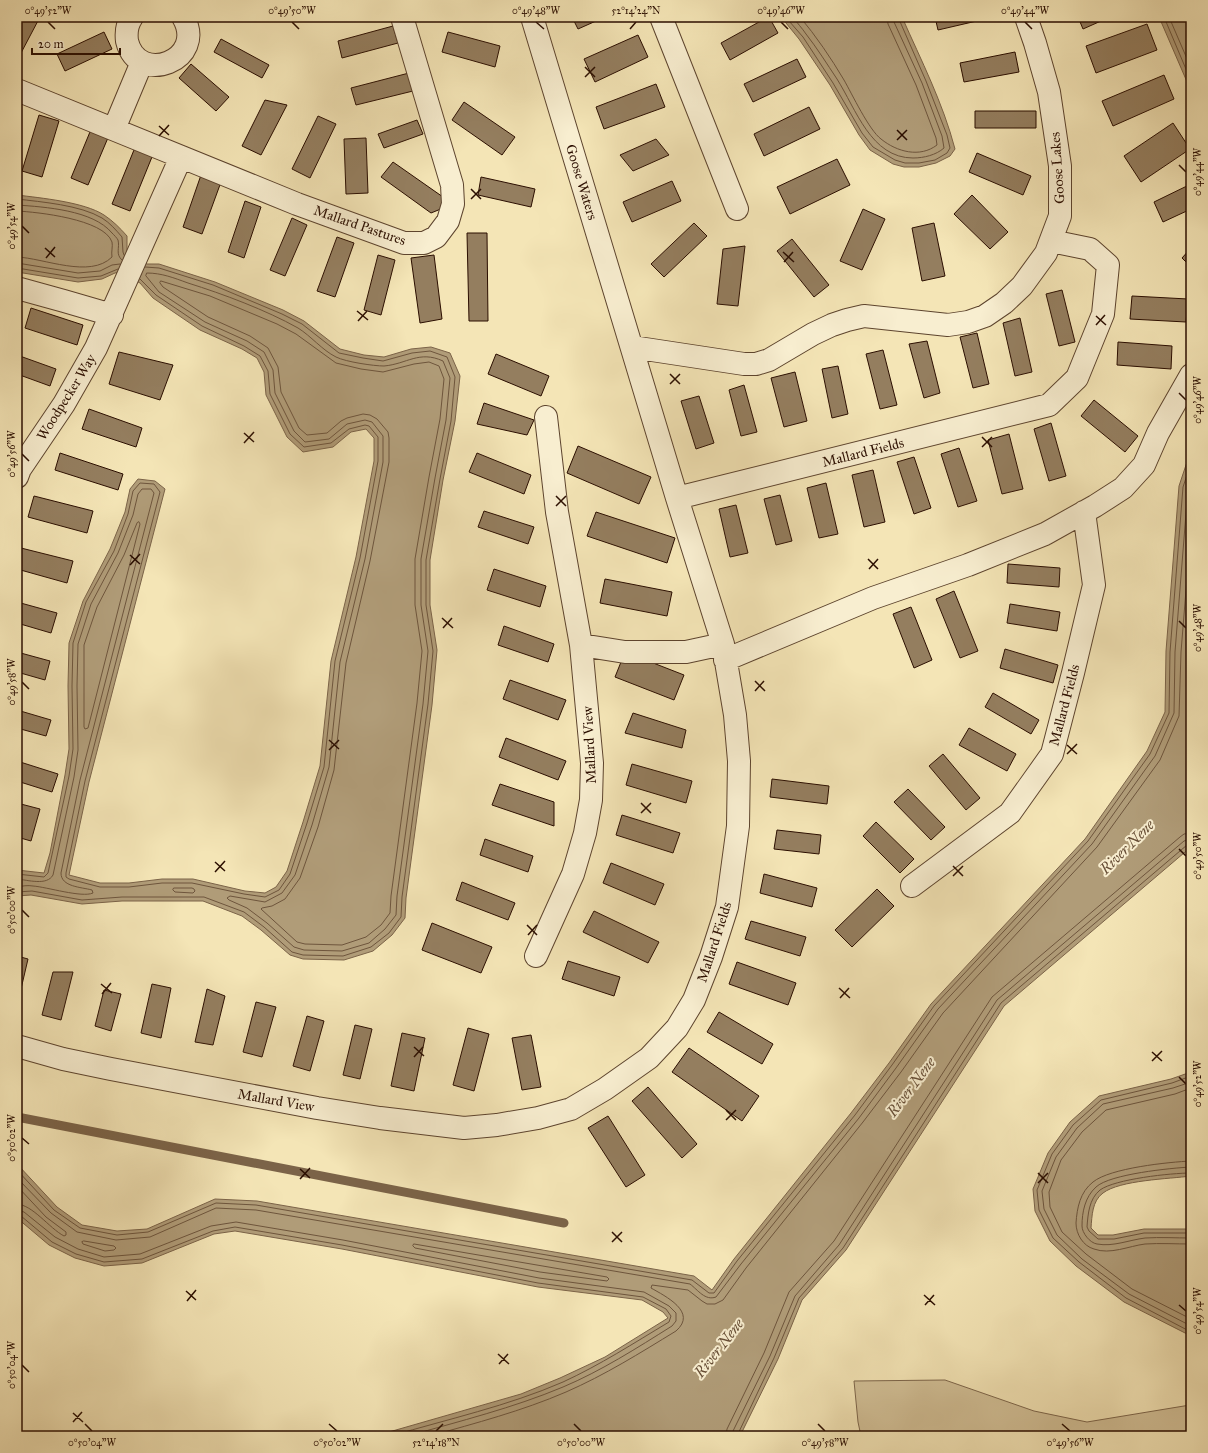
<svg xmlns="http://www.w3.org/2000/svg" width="1208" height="1453" viewBox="0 0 1208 1453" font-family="'IM FELL Great Primer',serif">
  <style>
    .green { fill: #d2c097; stroke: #7e674c }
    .water { fill: #b09c78; stroke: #7b6348 }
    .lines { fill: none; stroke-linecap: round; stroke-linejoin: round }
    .shore { stroke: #6e553c; stroke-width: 1 }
    .stream { stroke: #7b6348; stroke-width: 9 }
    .building { fill: #947e5f; stroke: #2b0e00 }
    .minor-casing { stroke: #5d442e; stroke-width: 24 }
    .minor { stroke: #f8eed0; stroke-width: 22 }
    .ticks { fill: none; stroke: #2b0e00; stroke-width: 1.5 }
    .labels { text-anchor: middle; stroke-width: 4; stroke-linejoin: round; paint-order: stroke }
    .street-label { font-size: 14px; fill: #2b0e00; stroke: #f8eed0 }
    .water-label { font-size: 15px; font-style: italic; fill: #674e36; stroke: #f8eed0 }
    .neatline { fill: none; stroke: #2b0e00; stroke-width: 1.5 }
    .ticks-label { font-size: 10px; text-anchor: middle; fill: #2b0e00 }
  </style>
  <rect width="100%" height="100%" fill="#f4e5b6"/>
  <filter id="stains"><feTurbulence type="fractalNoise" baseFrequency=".005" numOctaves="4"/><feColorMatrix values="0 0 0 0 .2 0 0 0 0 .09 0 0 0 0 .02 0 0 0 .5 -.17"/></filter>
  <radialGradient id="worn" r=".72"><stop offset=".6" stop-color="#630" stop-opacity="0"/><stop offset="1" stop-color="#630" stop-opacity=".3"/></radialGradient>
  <path class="green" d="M945,1380L1034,1411L1087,1422L1190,1405L1191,1406V1436H861L858,1422L854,1381Z"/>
  <path class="water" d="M783,17H902C921,60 943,103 955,149L950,156L936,163L919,167H904L893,164L870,150L859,135L830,85L799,39L786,23Z
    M1159,17H1191V91Z
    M17,195C41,198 84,202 104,215C113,221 120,228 127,236V252L147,264H159L215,282L283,310L304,321L340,349L364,355L384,357L411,349L431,347L450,353L460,376L455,421L443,480L430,560V605L437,650L432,705L406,898L405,918L392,935L373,951L344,960L303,959L290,955L261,930L242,916L203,901H122L82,904L31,895L17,896V870L44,873L50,853L65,775L69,749L68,686L69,643L83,601L110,549L125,512L130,489L138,479L155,481L165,489L89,782L69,875L100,883H129L162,879H193L245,891L265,893L276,887L287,871L303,822L320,766L331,661L356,557L374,461V438L366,429L351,432L333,447L303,452L287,437L266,395L264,372L257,358L242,349L200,330L153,298L140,283L120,272L115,273L102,279L78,282L17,272Z
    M1191,450V847L1004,1006L846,1250L802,1300L778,1359L740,1436H383L389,1432L521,1394L560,1378L605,1357L668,1318L663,1312L642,1300L538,1287L342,1249L235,1231L214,1234L142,1263L104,1266L75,1258L49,1245L17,1218L18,1165L57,1207L82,1225L117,1231L147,1229L215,1199L257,1201L694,1276L712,1290L734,1259L851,1113L889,1063L931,1004L1085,839L1147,751L1165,712L1166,651L1179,486Z
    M1191,1072V1176C1169,1179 1120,1180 1103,1193C1092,1201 1092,1216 1091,1228L1098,1235H1113L1144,1229H1191V1336L1124,1302L1076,1266L1050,1241L1035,1211L1033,1189L1048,1153L1070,1122L1099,1096L1171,1079Z"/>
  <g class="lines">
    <path class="shore" d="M787,17L789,21L803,37L833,83L862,133L873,147L895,160L905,163H919L935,160L947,153L950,148L947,135L926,81L898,17
      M793,17C797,23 802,28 806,34C817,48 827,64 837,79C856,109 871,158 913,158C924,158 936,155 944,148L942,136L922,83L894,22L893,17
      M800,17C816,36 831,58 844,80C852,94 869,130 881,139C897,152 920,158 937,145L936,138L916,85L888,24L887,17
      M1164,17L1191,81
      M1169,17L1191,68
      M17,199C42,202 80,205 102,218C110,223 116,230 122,237L123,252L124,255
      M17,205C45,207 93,210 112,233C114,235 117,238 118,240C120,248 115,254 122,260
      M17,211C37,212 104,219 112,242C113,246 111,252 112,257C90,279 44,258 17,257
      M17,263L78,273L100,271L112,265L120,264
      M17,268L78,278L101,276L118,269
      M147,273C162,273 174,278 188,283C223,294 266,310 298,328C311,336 322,350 336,357C346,362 374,366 384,366C407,364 419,350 443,361L450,378L446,420L435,478L421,559V605L428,651L423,704L397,896L396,915L385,929L369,943L342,951L304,950L294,947L267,923L247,908L229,900L227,898L230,896L265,902L282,893L295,875L312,825L329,767L340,662L365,559L383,462V436L372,422L365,420L347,424L329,439L305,442L294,431L275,393L273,370L264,352L247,341L205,322L159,292L146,276Z
      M161,281L210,296L277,324L296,334L336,363L361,369L383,372L414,364L429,362L439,366L444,379L440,419L429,477L415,559V605L422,651L417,703L391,896L390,913L381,925L366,937L342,945L305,944L297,942L261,909L262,908L272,906L285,899L300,878L318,827L334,770L346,663L370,561L389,462V438L388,432L377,419L370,415L363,414L347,418L341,421L327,433L307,435L299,428L281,392L278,367L268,348L250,336L208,317L163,287L160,283Z
      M139,522L140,524L88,728L85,729L84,727V645L97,607L124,555L137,523Z
      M17,874L44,877L48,873L69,776L73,749L72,686L73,643L86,602L114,551L128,514L133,491L140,483L154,484L160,492L85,781L66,873V877L69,879L100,887H129L162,883H192L244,894L265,897L279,890L290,874L307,823L324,767L335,661L360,558L378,461V437L369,426L365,425L349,429L331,443L304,447L290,434L270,394L268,371L260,356L244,346L202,326L156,295L140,279
      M17,879C28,880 47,886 53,875L74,777L78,750L77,686L78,644L91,604L118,553L133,515L138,494L142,489H151L154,493L80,780L61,873C61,887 81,887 92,890L93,893C82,898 47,887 33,886C28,885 22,886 17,887
      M174,888H192L194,889L195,891L193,893L175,892L173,890Z
      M17,892L32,891L82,900L122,897H204L244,912L264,927L292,952L303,955L343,956L371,947L389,933L401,917L402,897L428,704L433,651L426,605V560L440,479L451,421L455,377L447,357L430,351L412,353L383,361L363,358L339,353L302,324L282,314L213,285L159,268L145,267
      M1191,1076L1172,1083L1101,1100L1073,1125L1052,1154L1037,1190L1039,1210L1053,1238L1079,1262L1126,1298L1191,1332
      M1191,1082L1173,1088L1103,1104L1077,1128L1056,1157L1042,1191L1044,1209L1057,1235L1082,1259L1129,1294L1191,1326
      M1191,1088L1175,1094L1106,1110L1082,1132L1061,1160L1049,1192L1050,1207L1062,1232L1086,1254L1132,1289L1191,1319
      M1191,1161C1169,1162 1110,1168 1093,1182C1080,1192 1077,1208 1076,1223C1076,1234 1083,1246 1094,1249C1110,1255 1129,1246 1145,1244C1160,1243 1176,1244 1191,1244
      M1191,1167C1171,1168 1110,1174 1096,1187C1085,1197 1082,1212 1082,1226C1082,1233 1090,1243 1097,1244C1113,1247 1129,1240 1145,1238C1160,1237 1176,1238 1191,1238
      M17,1170L54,1210L80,1228L117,1235L148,1232L216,1203L256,1205L692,1280L709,1293H714L737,1261L855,1115L892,1065L934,1006L1088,841L1150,754L1169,713L1170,652L1183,487L1191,463
      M1191,1173C1171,1173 1115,1179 1100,1190C1089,1199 1088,1214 1087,1227L1089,1231L1098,1239H1114L1144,1233H1191
      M17,1178L51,1213L77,1232L116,1240L150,1237L216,1208L256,1210L690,1284C698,1290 705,1301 716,1297L741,1264L859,1118L896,1068L938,1009L1092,844L1155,756L1174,713L1175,652L1188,488L1191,478
      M17,1186L46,1217L66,1232V1235L64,1236C49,1228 33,1205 17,1204
      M17,1210L24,1212L55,1237L78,1249L104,1257L140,1254L211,1226L236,1222L343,1240L539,1278L644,1292L669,1306L676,1313V1321L672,1326C637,1348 601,1371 563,1387C513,1408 460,1421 408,1436
      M17,1215L21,1216L52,1242L76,1254L104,1262L142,1259L213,1231L235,1227L342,1245L538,1283L643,1297L666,1309L671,1316L669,1322C634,1343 600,1365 563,1382C508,1406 448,1419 391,1436
      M84,1241L114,1246L116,1248L114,1250L105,1251L83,1244L82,1242Z
      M414,1244L607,1277L609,1279L607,1281L540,1272L415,1248L413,1246Z
      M430,1436C476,1423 522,1411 566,1392C605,1375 640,1353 676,1331C698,1312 665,1296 651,1288L652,1285L688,1290L702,1301L707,1304H715L723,1300L746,1268L863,1122L901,1072L943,1013L1097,847L1160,760L1179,716L1181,652L1191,528
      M726,1436L727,1429L764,1353L789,1292L834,1241L992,997L1180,837L1184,834L1191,833
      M732,1436L733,1431L770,1356L795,1296L839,1245L997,1000L1184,841L1191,839
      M737,1436L774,1358L799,1298L843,1248L1001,1003L1187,845L1191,844"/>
    <path class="stream" d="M17,1117L564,1223"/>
  </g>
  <path class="building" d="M17,17H40L21,53L17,51Z
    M572,17H605L578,29Z
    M768,17H769L778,33L730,60L721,43Z
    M935,17H994L938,30Z
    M1078,17H1110L1083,29Z
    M1147,24L1157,50L1096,73L1086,46Z
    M393,26L398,43L342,58L338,41Z
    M104,32L112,49L65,71L57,54Z
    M448,32L500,46L495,67L442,52Z
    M638,35L648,57L595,82L584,59Z
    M221,39L269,65L262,78L214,52Z
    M1015,52L1019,72L964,82L960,63Z
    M797,59L806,77L753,102L744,84Z
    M191,64L229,97L216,111L179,78Z
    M409,73L413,91L356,105L351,88Z
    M1164,75L1174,99L1113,126L1102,101Z
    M656,84L665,107L604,129L596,107Z
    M265,100L287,105L261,155L242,146Z
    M464,102L515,137L502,155L452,120Z
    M809,107L820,129L764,156L754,134Z
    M975,111H1036V128H975Z
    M39,115L59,121L42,177L22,171Z
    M318,116L336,124L310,178L292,169Z
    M417,120L423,134L384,148L378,134Z
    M1173,123L1190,149L1141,182L1124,156Z
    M92,127L110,133L88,185L71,178Z
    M366,138L368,193L346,194L344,139Z
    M656,139L669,155L633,171L620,155Z
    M136,145L154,152L130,211L112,204Z
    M977,153L1031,176L1023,195L969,172Z
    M837,159L850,185L790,214L777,187Z
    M393,162L453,204L431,213L381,177Z
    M201,175L221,182L202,234L183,227Z
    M481,177L535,189L531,207L478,195Z
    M672,181L681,201L632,222L623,202Z
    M1191,184V209L1163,222L1154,202Z
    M972,195L1008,232L990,249L954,214Z
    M245,201L261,207L244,258L228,252Z
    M863,209L885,219L862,270L840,261Z
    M292,218L307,225L285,276L270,270Z
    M694,223L707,236L664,277L651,264Z
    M934,223L945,276L922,281L912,228Z
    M467,233H487L488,321H469Z
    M337,237L354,243L335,297L317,291Z
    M792,239L829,285L814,297L777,251Z
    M745,246L738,306L717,304L723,249Z
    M1191,248V267L1182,258Z
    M378,255L395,260L381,315L364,310Z
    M434,255L442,319L420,323L411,258Z
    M1062,290L1075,342L1059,346L1046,294Z
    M1132,296L1188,299L1186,322L1130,319Z
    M31,308L83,325L77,345L25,328Z
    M1020,318L1032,372L1015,376L1003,323Z
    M977,333L989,384L973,388L960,337Z
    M927,341L940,393L924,398L909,344Z
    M1118,342L1172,346L1171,369L1117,365Z
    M883,350L897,405L880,409L866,354Z
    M119,352L173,365L160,400L109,384Z
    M496,354L549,376L541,396L488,374Z
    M17,355L56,369L50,386L17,374Z
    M838,366L848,414L832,418L822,369Z
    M795,372L807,421L784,427L771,378Z
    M744,385L757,432L741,436L729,390Z
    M699,396L714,443L696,449L681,401Z
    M1094,400L1138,436L1125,452L1081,416Z
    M484,403L534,420L527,435L477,424Z
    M89,409L142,428L136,447L82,429Z
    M1051,423L1066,476L1049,481L1034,429Z
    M1009,434L1023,489L1002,494L988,440Z
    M578,446L651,477L639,504L567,473Z
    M959,448L977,501L958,507L941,454Z
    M60,453L123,474L118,490L55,470Z
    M477,453L531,475L524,494L469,472Z
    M914,457L931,508L914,514L897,462Z
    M873,470L885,522L864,527L852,475Z
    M826,483L838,534L819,538L807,488Z
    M780,495L792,541L776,545L764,499Z
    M34,496L93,511L87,533L28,517Z
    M736,505L748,553L730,557L719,509Z
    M484,511L534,527L528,544L478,527Z
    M596,512L675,538L667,563L587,536Z
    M17,547L73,561L67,583L17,569Z
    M1008,564L1060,568L1059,587L1007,583Z
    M494,569L546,586L540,607L487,590Z
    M605,579L672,592L667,616L600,603Z
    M954,591L978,651L960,658L936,599Z
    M17,602L57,613L51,633L17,623Z
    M1010,604L1060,612L1057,631L1007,623Z
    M911,607L932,660L914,668L893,614Z
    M504,626L554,644L548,662L498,645Z
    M1005,649L1058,665L1053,683L1000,668Z
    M17,652L50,661L45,680L17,672Z
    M625,652L684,675L674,700L615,677Z
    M510,680L566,700L558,720L503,699Z
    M993,693L1039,720L1031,734L985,707Z
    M17,710L51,720L46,736L17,728Z
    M633,713L686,730L682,748L625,733Z
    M969,728L1016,754L1007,771L959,745Z
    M506,738L566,761L558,780L499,757Z
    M943,754L980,798L966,810L929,766Z
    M17,761L58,774L52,792L17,781Z
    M632,764L692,781L686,803L626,785Z
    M772,779L829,786L827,804L770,797Z
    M500,784L554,802V826L492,805Z
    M908,789L945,827L931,840L894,802Z
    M17,803L40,809L31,841L17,837Z
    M622,815L680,833L673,853L616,835Z
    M876,822L914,859L900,873L863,836Z
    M777,830L821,835L819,854L774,849Z
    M485,839L533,856L528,872L480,855Z
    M611,863L664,884L655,905L603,883Z
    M764,874L817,888L812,907L760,893Z
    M462,882L515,903L508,920L456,900Z
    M877,889L894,906L852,947L835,930Z
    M594,911L659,942L648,963L583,932Z
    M751,921L806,937L800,956L745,939Z
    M432,923L492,947L481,973L422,950Z
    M17,956L28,959L17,1006Z
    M568,961L620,977L614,996L562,979Z
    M737,962L796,983L788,1005L729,984Z
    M53,972H73L61,1020L42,1015Z
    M152,984L171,988L161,1038L141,1033Z
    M207,989L225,996L213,1045L195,1042Z
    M104,990L121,994L111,1031L95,1026Z
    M256,1002L276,1007L262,1057L243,1052Z
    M719,1012L773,1044L762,1064L707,1032Z
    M307,1016L324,1021L310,1071L293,1066Z
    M355,1025L372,1029L360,1079L343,1075Z
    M468,1028L489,1034L474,1091L453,1085Z
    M402,1033L425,1038L414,1091L391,1086Z
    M531,1035L541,1087L522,1090L512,1038Z
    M689,1048L759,1096L742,1121L672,1072Z
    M648,1087L697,1144L682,1158L632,1101Z
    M608,1116L645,1175L626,1187L588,1128Z"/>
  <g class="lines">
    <defs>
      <path id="minor" d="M132,17C127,24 126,33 127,41C138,87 208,60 183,17
        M661,17L737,209
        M17,90L297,204L404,243H424L436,237L448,221L453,204L452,185L402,17
        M114,129L142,62
        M17,288L64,301L112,315
        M632,347L744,364H756L769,360L813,334L832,325L847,320L864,316L948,325L968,322L985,316L1004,303L1022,286L1046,253L1060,216V166L1049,92L1035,43L1026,17
        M17,477L20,469L64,404L96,348L181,157
        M677,498L1049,405L1077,378L1103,314L1108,265L1090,249L1051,241
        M581,645L625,652H686L723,644
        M725,660L873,598L968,565L1045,534L1095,506L1123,488L1144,465L1158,433L1191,375
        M912,886L1010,813L1052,754L1073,673L1094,585L1084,512
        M536,956L573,874L585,833L591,800L592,763L581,645L557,512L546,417
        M17,1046L63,1059L111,1069L317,1108L380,1118L464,1128L497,1125L538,1118L571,1109L605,1089L649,1058L677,1028L694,1000L711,957L727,907L738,826L739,761L735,715L723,644L677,498L532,17"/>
    </defs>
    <use href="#minor" class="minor-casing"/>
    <use href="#minor" class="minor"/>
  </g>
  <path class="ticks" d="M48,22L55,29M292,22L299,29M536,22L544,29M781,22L788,29M1025,22L1032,29M630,29L636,22M585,67L595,77M585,77L595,67M159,126L169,135M897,130L907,140M159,136L169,125M897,140L907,130M1179,165L1186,172M471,189L481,199M471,199L481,189M22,226L29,233M45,248L55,257M783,252L794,262M46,258L55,247M784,262L793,252M357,311L368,320M1096,316L1106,325M358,321L367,311M1096,325L1105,315M670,374L680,384M670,384L680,374M1179,393L1186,400M244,433L254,442M982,437L992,447M244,443L254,432M982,447L992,437M22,454L29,461M556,496L566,506M556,506L566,496M130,555L140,564M868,559L878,569M130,565L140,554M869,569L878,559M442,618L453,628M1179,621L1186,628M443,628L452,618M755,681L765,691M22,682L29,689M755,691L764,681M329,740L339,749M1067,745L1077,754M329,750L339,740M1067,754L1077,744M641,803L651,813M641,813L651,803M1179,849L1186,856M215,862L225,871M953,866L963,876M215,872L225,861M953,876L963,866M22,910L29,917M527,925L537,935M528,935L537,925M101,984L112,993M839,988L850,998M102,994L111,983M840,998L849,988M414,1047L424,1056M1152,1052L1162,1061M414,1057L423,1047M1152,1061L1162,1051M1179,1077L1186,1084M726,1110L736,1120M726,1120L736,1110M22,1138L29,1144M300,1169L310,1178M1038,1173L1048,1183M300,1179L310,1168M1038,1183L1048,1173M612,1232L622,1242M612,1242L622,1232M186,1291L196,1300M924,1295L935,1305M187,1301L196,1290M925,1305L934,1295M1179,1305L1186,1311M498,1354L509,1364M499,1364L508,1354M22,1365L29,1372M73,1413L83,1422M73,1422L82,1412M85,1424L92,1431M329,1424L337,1431M574,1424L581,1431M818,1424L825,1431M1062,1424L1070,1431M436,1431L443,1424"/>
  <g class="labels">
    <g class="street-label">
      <text transform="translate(1057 168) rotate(-94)" y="5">Goose Lakes</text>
      <text transform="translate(582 182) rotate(73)" y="5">Goose Waters</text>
      <text transform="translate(360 225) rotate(19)" y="5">Mallard Pastures</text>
      <text transform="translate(66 397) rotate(-58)" y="5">Woodpecker Way</text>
      <text transform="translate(863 452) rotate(-14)" y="5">Mallard Fields</text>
      <text transform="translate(1064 705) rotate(-75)" y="5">Mallard Fields</text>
      <text transform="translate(589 745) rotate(-93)" y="5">Mallard View</text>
      <text transform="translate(714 942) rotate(-72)" y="5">Mallard Fields</text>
      <text transform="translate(276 1100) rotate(10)" y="5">Mallard View</text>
    </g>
    <g class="water-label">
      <text transform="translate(1127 847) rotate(-45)" y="5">River Nene</text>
      <text transform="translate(911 1087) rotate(-53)" y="5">River Nene</text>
      <text transform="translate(719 1348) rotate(-52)" y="5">River Nene</text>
    </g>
  </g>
  <rect width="1208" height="1453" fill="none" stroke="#f4e5b6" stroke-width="44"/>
  <path d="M32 48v6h88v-6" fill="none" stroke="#2b0e00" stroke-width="2"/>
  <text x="38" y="48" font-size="12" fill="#2b0e00" stroke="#f8eed0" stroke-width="3" paint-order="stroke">20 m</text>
  <rect x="22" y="22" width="1164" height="1409" class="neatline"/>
  <g class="ticks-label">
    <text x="48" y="14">0°49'52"W</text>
    <text x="292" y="14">0°49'50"W</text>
    <text x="536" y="14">0°49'48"W</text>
    <text x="636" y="14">52°14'24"N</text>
    <text x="781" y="14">0°49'46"W</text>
    <text x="1025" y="14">0°49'44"W</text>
    <text transform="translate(1197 172) rotate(-90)" y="4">0°49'44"W</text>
    <text transform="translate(11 226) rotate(-90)" y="4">0°49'54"W</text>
    <text transform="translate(1197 400) rotate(-90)" y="4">0°49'46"W</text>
    <text transform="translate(11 454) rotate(-90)" y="4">0°49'56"W</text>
    <text transform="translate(1197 628) rotate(-90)" y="4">0°49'48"W</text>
    <text transform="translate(11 682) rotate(-90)" y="4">0°49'58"W</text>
    <text transform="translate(1197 856) rotate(-90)" y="4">0°49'50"W</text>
    <text transform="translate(11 910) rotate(-90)" y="4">0°50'00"W</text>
    <text transform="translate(1197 1084) rotate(-90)" y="4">0°49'52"W</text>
    <text transform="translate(11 1138) rotate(-90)" y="4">0°50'02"W</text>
    <text transform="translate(1197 1311) rotate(-90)" y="4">0°49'54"W</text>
    <text transform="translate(11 1365) rotate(-90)" y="4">0°50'04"W</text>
    <text x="92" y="1446">0°50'04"W</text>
    <text x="337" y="1446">0°50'02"W</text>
    <text x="436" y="1446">52°14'18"N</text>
    <text x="581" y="1446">0°50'00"W</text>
    <text x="825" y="1446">0°49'58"W</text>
    <text x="1070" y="1446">0°49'56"W</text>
  </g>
  <rect width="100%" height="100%" filter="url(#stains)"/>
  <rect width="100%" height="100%" fill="url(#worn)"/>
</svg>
